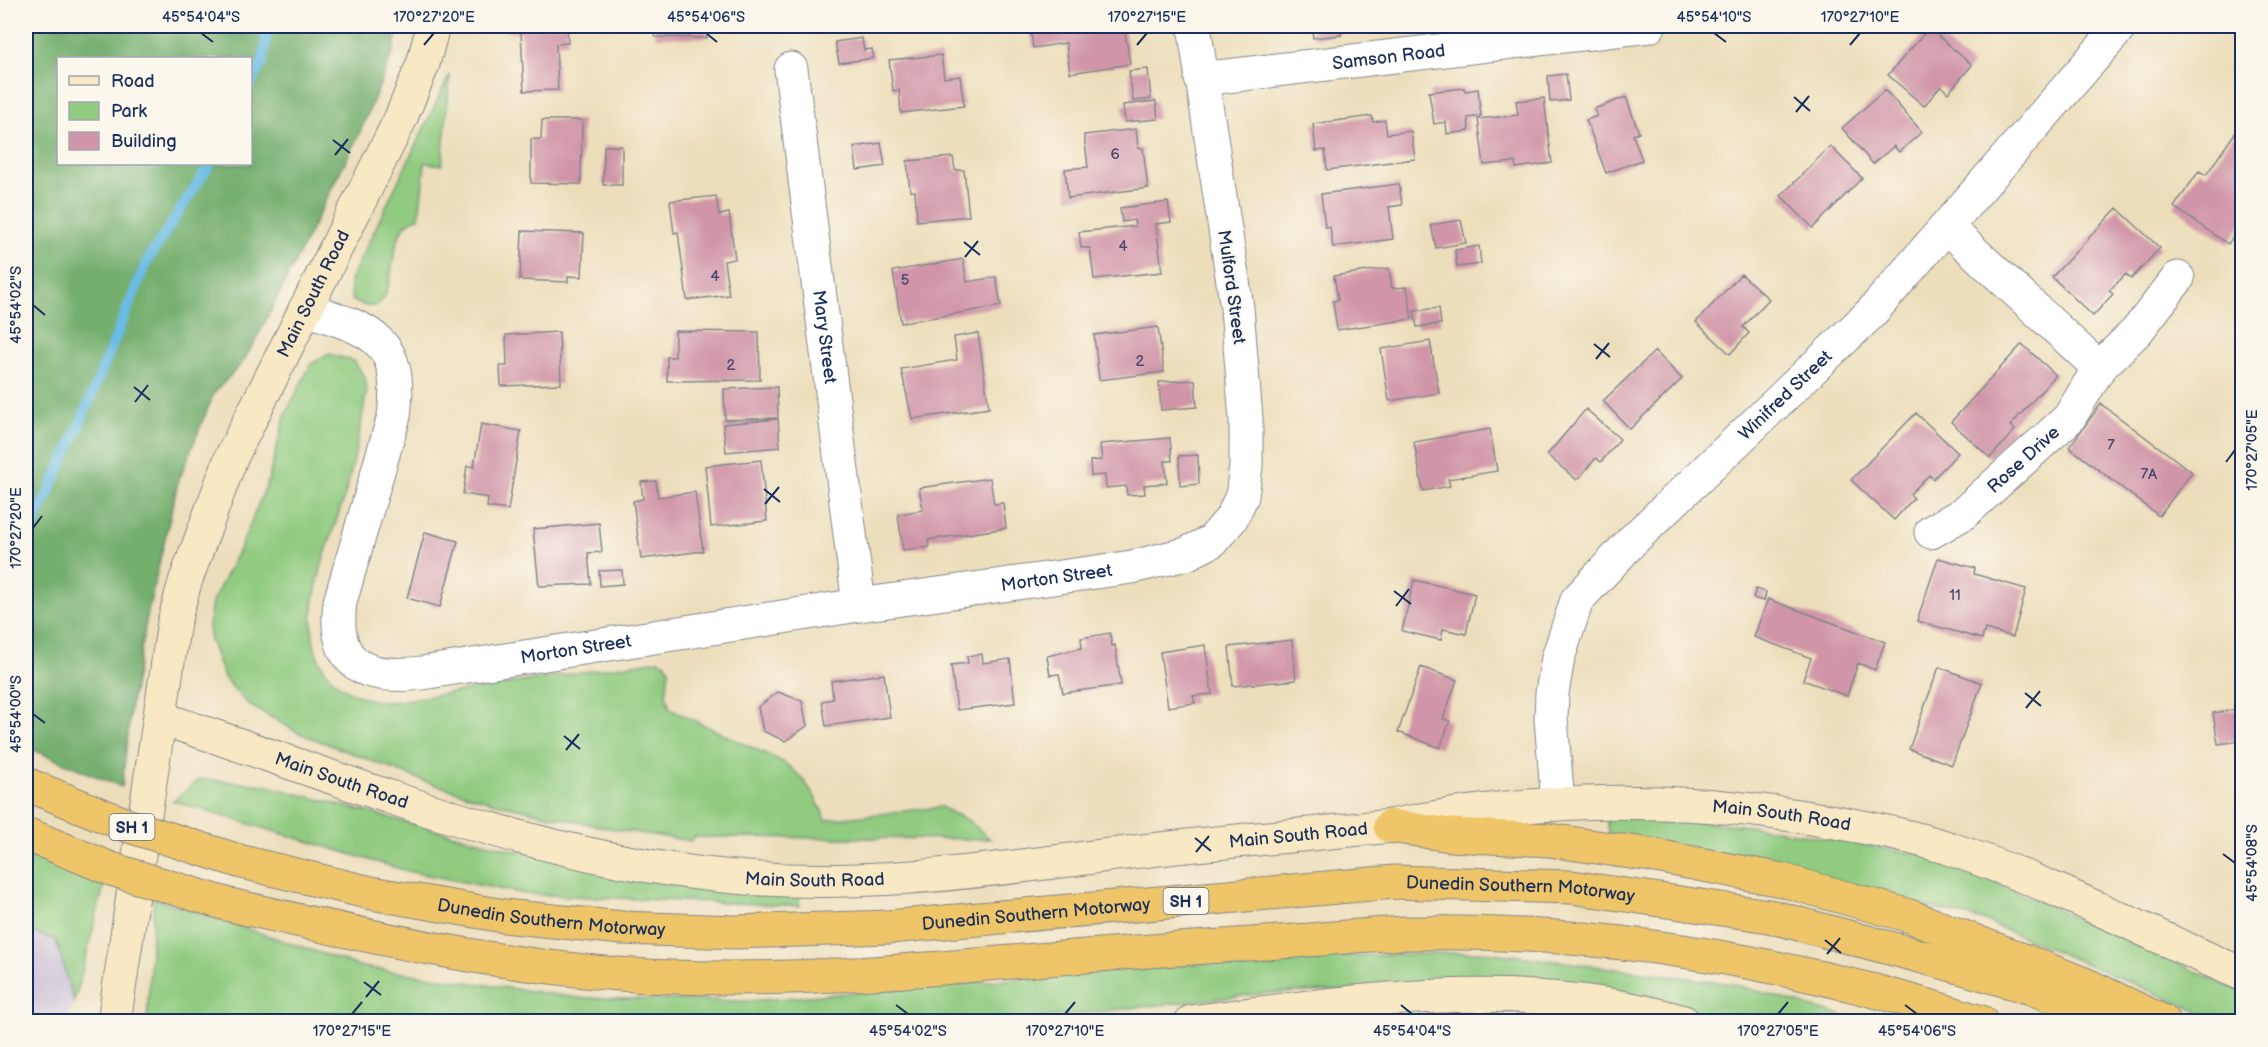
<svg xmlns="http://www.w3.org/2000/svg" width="2268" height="1047" viewBox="0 0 2268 1047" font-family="'Balsamiq Sans',sans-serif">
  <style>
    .industrial { fill: #c9bfd7 }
    .green { fill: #90cb80; stroke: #567d6f; stroke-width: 1.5 }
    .forest { fill: #74af6e; stroke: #486f66; stroke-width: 1.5; fill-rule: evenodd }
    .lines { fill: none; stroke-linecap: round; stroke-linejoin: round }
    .stream { stroke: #6bbce6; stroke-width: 10 }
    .building { fill: #d095a8 }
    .street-casing { stroke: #84868c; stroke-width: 35 }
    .secondary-casing { stroke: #84868c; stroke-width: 35 }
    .highway-casing { stroke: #84868c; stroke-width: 35 }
    .street { stroke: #fff; stroke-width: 33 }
    .secondary { stroke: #f8e8c3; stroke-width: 33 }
    .highway { stroke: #eec569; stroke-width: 33 }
    .highway-bridge-casing { stroke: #84868c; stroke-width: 35; stroke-linecap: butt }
    .highway-bridge { stroke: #eec569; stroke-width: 33 }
    .ticks { fill: none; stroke: #1b2f5e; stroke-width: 2 }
    .labels { text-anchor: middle; stroke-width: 4.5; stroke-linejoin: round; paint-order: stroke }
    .number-label { font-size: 15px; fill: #484870 }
    .shield { fill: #fbf7ec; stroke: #5e6b89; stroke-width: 1.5 }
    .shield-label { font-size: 16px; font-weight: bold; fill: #1b2f5e }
    .street-label { font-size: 18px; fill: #1b2f5e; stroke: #fbf7ec }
    .neatline { fill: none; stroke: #1b2f5e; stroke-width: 2 }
    .ticks-label { font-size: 15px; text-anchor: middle; fill: #1b2f5e }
  </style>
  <rect width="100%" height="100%" fill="#fbf7ec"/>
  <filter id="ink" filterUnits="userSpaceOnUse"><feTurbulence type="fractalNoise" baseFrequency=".0167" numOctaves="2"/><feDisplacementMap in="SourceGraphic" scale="12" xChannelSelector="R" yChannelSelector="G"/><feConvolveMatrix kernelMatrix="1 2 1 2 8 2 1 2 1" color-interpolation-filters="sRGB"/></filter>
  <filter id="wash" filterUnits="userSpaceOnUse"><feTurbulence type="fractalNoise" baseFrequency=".008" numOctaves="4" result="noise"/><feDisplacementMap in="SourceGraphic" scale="24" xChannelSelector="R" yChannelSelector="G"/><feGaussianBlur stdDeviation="1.35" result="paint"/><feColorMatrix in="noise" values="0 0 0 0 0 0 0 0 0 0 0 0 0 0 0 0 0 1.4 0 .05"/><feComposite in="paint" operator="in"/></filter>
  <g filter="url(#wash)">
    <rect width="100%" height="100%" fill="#eddebb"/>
    <path class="industrial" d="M26,930L56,940L74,1003L66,1021L26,1022Z
      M1498,1014L1529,1021H1427Z"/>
    <path class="green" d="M450,74L442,165L425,163L419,218C376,225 409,333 352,300L350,281Z
      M329,354L354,361L365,378L367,389C362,421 356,453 348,484C333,540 282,638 337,683C353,696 373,702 393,702L659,660L666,663L669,670L666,695L670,709L783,762C806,778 815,795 826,820L941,807L969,821L990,839L693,837L691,841L613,829L547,815L491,802L424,781L299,733L249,705L225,679L210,640L208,628L212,602L242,544L268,481L286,413L311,364Z
      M200,779L264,785L513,850L796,889L800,906L525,894L407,871L173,801Z
      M1606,814L1752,826L1941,858L2242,992V1021H2221L1980,919L1608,834Z
      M26,847L105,882L74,1003L56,940L26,930Z
      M154,898L362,967L579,998L749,1001L1267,958L1487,952L1733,984L1859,1021H1733L1572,984L1270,993L1002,1022H147Z"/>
    <path class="forest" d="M26,26H398L393,53L360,132L257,338L243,362L214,393L178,482L147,616L131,704L122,787L26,747ZM58,58H250V164H58Z"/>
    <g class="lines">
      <path class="stream" d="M250,85L263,61L268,26
        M26,541L74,438L147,261L210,164"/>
    </g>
    <g id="blocks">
      <path class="building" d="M509,26H567L568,43L556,44L558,90L524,91L521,32L509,33Z
        M655,26H707V38L655,37Z
        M1030,26H1124L1130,64L1070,73L1066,43L1033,48Z
        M1312,26H1340L1341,35L1313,38Z
        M1929,28L1972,65L1948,93L1941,86L1924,106L1888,75Z
        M862,38L864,50L872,49L874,58L839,63L835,42Z
        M941,55L944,78L960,76L964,106L901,113L899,90L893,91L889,60Z
        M1148,69L1151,99L1133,101L1129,71Z
        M1566,74L1569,100L1550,102L1548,76Z
        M1464,88L1465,91L1478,89L1481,116L1468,118L1469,131L1447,134L1446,122L1434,124L1429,92Z
        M1885,90L1922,132L1899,152L1894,146L1873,164L1842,128Z
        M1626,97L1639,133L1633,135L1642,160L1606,173L1586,120L1597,116L1594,109Z
        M1544,98L1552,163L1516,168L1515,162L1484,165L1478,119L1518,115L1516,101Z
        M1156,101L1158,119L1125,122L1123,105Z
        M1372,116L1373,122L1385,120L1387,134L1411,131L1415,159L1327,170L1325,150L1316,151L1313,124Z
        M542,120H582L581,184L531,183V139H541Z
        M1136,129L1138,148H1143L1148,188L1068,198L1065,169L1088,167L1084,135Z
        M2235,133L2242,137V223L2228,244L2174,207L2199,171L2206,175Z
        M881,143L885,166L857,170L854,147Z
        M604,146H622V185H603Z
        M1830,146L1862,178L1813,228L1781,196Z
        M953,157L955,170H964L969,216L917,221L915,191H910L907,161Z
        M1399,184L1402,205L1389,207L1393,239L1333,247L1330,227H1325L1321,194Z
        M716,196L719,215L729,213L735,259L724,261L729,295L687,300L678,232L674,233L670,201Z
        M1168,202L1171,222L1156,224L1162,272L1094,279L1090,248H1081L1079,232L1135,226L1134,220L1122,222L1120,208Z
        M2117,208L2160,248L2131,279L2126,274L2109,291L2113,294L2093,316L2052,277Z
        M1461,220L1466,243L1436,248L1431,225Z
        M522,231L584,233L582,277L568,276V282L520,280Z
        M1479,246L1481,264L1457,267L1455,250Z
        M963,259L967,282L996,277L1001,306L901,323L893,271Z
        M1389,268L1392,288L1407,287L1412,319L1337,330L1333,301L1338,300L1334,276Z
        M1741,274L1769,299L1743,327L1749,333L1730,354L1696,322Z
        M1439,308L1441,324L1417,327L1414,311Z
        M1158,327L1164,372L1099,380L1094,335Z
        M675,331L759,332L760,380L667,381V357H675Z
        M559,332L561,384L501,386L500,366H507L506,335Z
        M978,333L989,408L912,419L901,369L957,360L954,337Z
        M1430,341L1439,393L1389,401L1381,349Z
        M2022,344L2056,375L2010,426L2015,430L1990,458L1951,422Z
        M1655,351L1682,379L1630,429L1603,401Z
        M1195,380L1197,407L1161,410L1159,382Z
        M777,387L778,418L725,420L724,389Z
        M2101,404L2192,472L2159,516L2069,447Z
        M1586,409L1620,439L1601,462L1596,458L1577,480L1547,455Z
        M1916,413L1958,453L1933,479L1929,475L1910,494L1914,498L1894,520L1851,480Z
        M778,419L780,447L726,452L723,424Z
        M481,424L521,431L508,510L487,507L488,498L463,494L467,466L474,467Z
        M1490,429L1497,471L1448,479L1450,486L1423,491L1414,442Z
        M1170,438L1172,461H1165L1167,483L1144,485L1145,494L1127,495L1126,486L1106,488L1105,475L1091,476L1090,461L1102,460L1100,444Z
        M1198,455L1199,484L1180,486L1179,456Z
        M761,460L767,521L711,527L705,466Z
        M990,478L994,504L1003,503L1006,528L928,540L929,547L903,550L898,514L923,510L919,488Z
        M656,481L658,497L695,492L703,551L641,559L633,501L643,499L641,482Z
        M599,523L602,552L588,553L591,584L539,586L533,529Z
        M425,532L458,541L440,607L407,598Z
        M1938,558L1975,568L1974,574L2026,589L2013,637L1985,629L1982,639L1917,621Z
        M622,570L623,584L600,586L599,571Z
        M1414,580L1475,594L1466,634L1443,629L1441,640L1402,631Z
        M1756,589L1766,592L1764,601L1753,598Z
        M1768,599L1885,642L1875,670L1858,663L1847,696L1803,680L1811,658L1754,637Z
        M1110,633L1112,646L1115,645L1121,685L1063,693L1059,674L1050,675L1047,656L1082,648L1081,638Z
        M1292,640L1296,680L1233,686L1229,647Z
        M1205,645L1212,694L1193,696L1195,703L1168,707L1160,652Z
        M982,654L983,663L1010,659L1015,703L957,710L951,665L968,663L967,656Z
        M1421,667L1457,680L1443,719L1450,721L1440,748L1398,732Z
        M1939,667L1982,683L1952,765L1909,749Z
        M884,674L890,717L826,726L822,701L833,699L831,681Z
        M778,692L802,701L807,726L785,741L763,731L758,707Z
        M2242,709V741L2218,744L2213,713Z"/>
    </g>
  </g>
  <g filter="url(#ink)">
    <use href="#blocks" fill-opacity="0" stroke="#84868c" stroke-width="1.5"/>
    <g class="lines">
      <defs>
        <g id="street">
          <path id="s1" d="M791,69L859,605"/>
          <path id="s2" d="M1201,79L1649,26"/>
          <path d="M1947,227L2099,368"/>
          <path id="s3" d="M305,309C371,330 404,338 394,416L340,602C332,665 364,680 422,673L859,605L1132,567L1186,554L1212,541L1231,519L1242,496L1246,466V419L1237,308L1194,26"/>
          <path id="s4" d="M1931,532L1964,513L2069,418L2099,368L2137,331L2178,278"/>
          <path id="s5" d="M1558,804L1551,719L1552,693L1558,658L1577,600L1632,541L1871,313L2121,26"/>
        </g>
        <g id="secondary">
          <path id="s6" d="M160,718C346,779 527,857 724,876C860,890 998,869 1133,852C1218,842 1304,835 1390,826C1532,796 1680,795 1823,820C1866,827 1909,835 1951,849C2051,883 2146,932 2242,974"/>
          <path id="s7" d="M114,1022L174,622L185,582L231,458L400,120L423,64L433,26"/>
          <path d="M1191,1022C1353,1001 1524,974 1684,1022"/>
        </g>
        <g id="highway">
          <path d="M1390,826L1450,835L1549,840L1651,855L1782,880L1910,916L2087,985L2164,1022"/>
          <path id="s8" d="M242,862L371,893L504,916L622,928L736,932L889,927L1394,882L1571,887L1769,916L1942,962L2031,988L2119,1022"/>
          <path d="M226,904C374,938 521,972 673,977C786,981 899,972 1011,962C1106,954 1201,947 1296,941C1337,938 1379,933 1420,933C1611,930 1800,964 1981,1022"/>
        </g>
      </defs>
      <use href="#street" class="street-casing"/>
      <use href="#secondary" class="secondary-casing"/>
      <use href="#highway" class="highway-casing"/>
      <use href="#street" class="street"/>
      <use href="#secondary" class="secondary"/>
      <use href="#highway" class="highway"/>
      <defs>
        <path id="highway-bridge" d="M26,784L129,826L242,862
          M26,834L111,869L226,904"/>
      </defs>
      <use href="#highway-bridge" class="highway-bridge-casing"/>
      <use href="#highway-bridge" class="highway-bridge"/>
    </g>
  </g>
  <path class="ticks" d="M201,33L213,42M706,33L717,42M1714,33L1726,42M424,45L434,33M1137,45L1147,33M1850,45L1860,33M1794,97L1810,111M1796,112L1809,96M333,140L350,153M335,155L348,139M964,242L980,255M965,257L978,241M33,305L45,315M1594,344L1610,357M1596,359L1609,343M134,387L150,400M135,402L148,385M2226,462L2235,450M764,489L780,502M765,504L779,487M33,528L42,516M1394,591L1411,604M1396,606L1409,589M2025,693L2041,706M2026,708L2040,691M33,714L45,723M564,736L580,749M566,750L579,734M1195,838L1211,851M1196,852L1209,836M2223,854L2235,863M1825,940L1841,953M1827,954L1840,938M364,982L381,995M366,997L379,981M896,1005L908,1014M1401,1005L1412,1014M1905,1005L1917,1014M352,1014L362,1002M1065,1014L1075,1002M1778,1014L1788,1002"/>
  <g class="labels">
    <g class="number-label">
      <text x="1115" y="159">6</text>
      <text x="1123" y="251">4</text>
      <text x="715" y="281">4</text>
      <text x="905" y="285">5</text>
      <text x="1140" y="366">2</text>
      <text x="731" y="370">2</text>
      <text x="2111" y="450">7</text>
      <text x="2149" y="479">7A</text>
      <text x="1955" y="600">11</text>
    </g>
    <g class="shield">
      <rect x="109.5" y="814" width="45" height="26" rx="4.5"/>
      <rect x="1163.5" y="888" width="45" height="26" rx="4.5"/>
    </g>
    <g class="shield-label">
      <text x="132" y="833">SH 1</text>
      <text x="1186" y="907">SH 1</text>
    </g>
    <g class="street-label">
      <text dy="6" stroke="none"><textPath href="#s2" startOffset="189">Samson Road</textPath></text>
      <text transform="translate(1232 287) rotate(82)" y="6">Mulford Street</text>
      <text dy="6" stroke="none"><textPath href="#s7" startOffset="762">Main South Road</textPath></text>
      <text dy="6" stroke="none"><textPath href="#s1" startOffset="270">Mary Street</textPath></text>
      <text dy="6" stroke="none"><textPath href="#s5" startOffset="500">Winifred Street</textPath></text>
      <text dy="6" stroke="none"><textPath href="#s4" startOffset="118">Rose Drive</textPath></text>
      <text dy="6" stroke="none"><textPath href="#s3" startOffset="1130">Morton Street</textPath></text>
      <text dy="6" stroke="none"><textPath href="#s3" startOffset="644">Morton Street</textPath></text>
      <text dy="6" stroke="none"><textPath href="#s6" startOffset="192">Main South Road</textPath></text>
      <text dy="6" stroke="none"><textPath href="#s6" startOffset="1650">Main South Road</textPath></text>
      <text dy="6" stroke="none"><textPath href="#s6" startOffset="1164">Main South Road</textPath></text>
      <text dy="6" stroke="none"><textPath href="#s6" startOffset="678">Main South Road</textPath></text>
      <text dy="6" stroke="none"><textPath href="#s8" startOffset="1287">Dunedin Southern Motorway</textPath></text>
      <text dy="6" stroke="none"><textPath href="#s8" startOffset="801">Dunedin Southern Motorway</textPath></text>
      <text dy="6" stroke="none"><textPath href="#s8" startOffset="315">Dunedin Southern Motorway</textPath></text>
    </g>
  </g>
  <rect width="2268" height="1047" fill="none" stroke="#fbf7ec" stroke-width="66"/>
  <rect x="57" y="57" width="195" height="108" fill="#fbf7ec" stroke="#a1a7b3" stroke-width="1.5"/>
  <rect x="69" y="76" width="30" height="9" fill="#f8e8c3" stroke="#a1a7b3" stroke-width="1.5"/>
  <text x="111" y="87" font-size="18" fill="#1b2f5e">Road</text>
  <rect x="69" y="102" width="30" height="18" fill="#90cb80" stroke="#a1a7b3" stroke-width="1.5"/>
  <text x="111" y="117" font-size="18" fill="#1b2f5e">Park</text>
  <rect x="69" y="132" width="30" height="18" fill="#d095a8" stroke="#a1a7b3" stroke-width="1.5"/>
  <text x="111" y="147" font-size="18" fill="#1b2f5e">Building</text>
  <rect x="33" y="33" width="2202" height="981" class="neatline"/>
  <g class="ticks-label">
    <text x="201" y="22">45°54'04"S</text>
    <text x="434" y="22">170°27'20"E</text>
    <text x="706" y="22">45°54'06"S</text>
    <text x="1147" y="22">170°27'15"E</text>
    <text x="1714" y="22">45°54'10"S</text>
    <text x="1860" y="22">170°27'10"E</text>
    <text transform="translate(16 305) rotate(-90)" y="5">45°54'02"S</text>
    <text transform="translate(2252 450) rotate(-90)" y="5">170°27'05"E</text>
    <text transform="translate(16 528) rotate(-90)" y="5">170°27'20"E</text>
    <text transform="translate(16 714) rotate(-90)" y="5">45°54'00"S</text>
    <text transform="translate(2252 863) rotate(-90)" y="5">45°54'08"S</text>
    <text x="352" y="1036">170°27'15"E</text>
    <text x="908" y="1036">45°54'02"S</text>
    <text x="1065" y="1036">170°27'10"E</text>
    <text x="1412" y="1036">45°54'04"S</text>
    <text x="1778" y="1036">170°27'05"E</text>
    <text x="1917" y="1036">45°54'06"S</text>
  </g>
</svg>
